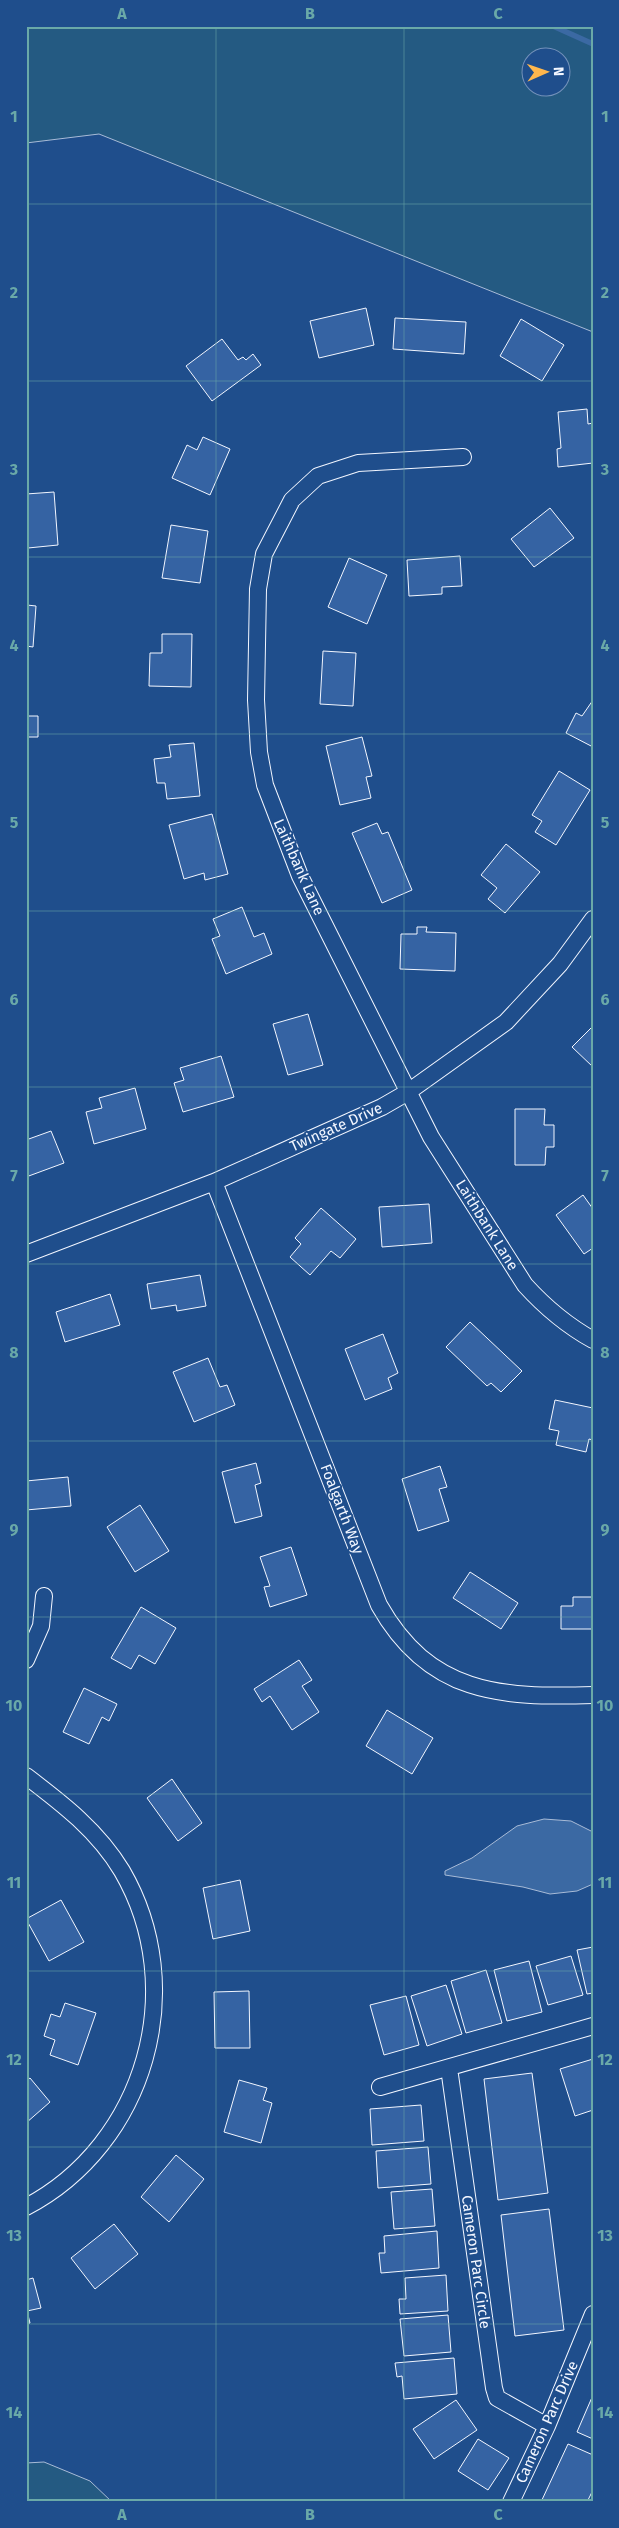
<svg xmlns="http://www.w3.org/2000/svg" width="619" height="2528" viewBox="0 0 619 2528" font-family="'Fira Sans',sans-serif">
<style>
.green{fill:#245a82;stroke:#a8bbd7;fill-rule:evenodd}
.water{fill:#3b69a3;stroke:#a8bbd7}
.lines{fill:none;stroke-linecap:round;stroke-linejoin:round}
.stream{stroke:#3b69a3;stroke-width:5.5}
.building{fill:#3563a3;stroke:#f2f6ff}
.street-casing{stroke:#f2f6ff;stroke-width:18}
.street{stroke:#1f4e8c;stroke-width:16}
.grid{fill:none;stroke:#6aa9a8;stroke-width:1;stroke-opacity:0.55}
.labels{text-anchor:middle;stroke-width:4;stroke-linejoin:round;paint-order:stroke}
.street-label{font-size:15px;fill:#f2f6ff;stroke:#1f4e8c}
.neatline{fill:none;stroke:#6aa9a8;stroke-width:2}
.grid-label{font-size:16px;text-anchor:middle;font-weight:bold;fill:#6aa9a8}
</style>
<rect width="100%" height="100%" fill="#1f4e8c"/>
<path class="green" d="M 26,26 L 593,26 L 593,332 L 99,134 L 26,143 ZM 532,58 L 562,58 L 562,88 L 532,88 Z
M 44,2462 L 90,2481 L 112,2502 L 26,2502 L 26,2463 Z"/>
<path class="water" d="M 544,1819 L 571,1821 L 593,1832 L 593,1884 L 577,1891 L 550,1894 L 523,1887 L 445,1875 L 445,1871 L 472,1858 L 517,1826 Z"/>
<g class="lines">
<path class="stream" d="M 553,26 L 593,44"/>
</g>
<path class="building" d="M 366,308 L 374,345 L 319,358 L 310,321 Z
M 395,318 L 466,322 L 464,354 L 393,349 Z
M 521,319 L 564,345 L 542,381 L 500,356 Z
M 222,339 L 238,360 L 243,357 L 246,360 L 253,354 L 261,365 L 212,401 L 186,366 Z
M 587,409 L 588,424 L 593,423 L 593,463 L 558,467 L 557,449 L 561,448 L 558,412 Z
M 203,437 L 230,449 L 210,495 L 172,478 L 187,445 L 197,450 Z
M 54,492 L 58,545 L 28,548 L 26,494 Z
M 550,508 L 574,538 L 534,567 L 511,539 Z
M 171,525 L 208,531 L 200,583 L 162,578 Z
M 460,556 L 462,586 L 442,587 L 442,594 L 409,596 L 407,560 Z
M 349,558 L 387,575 L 367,624 L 328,607 Z
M 26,590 L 27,605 L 36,606 L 33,647 L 26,646 Z
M 162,634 L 192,634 L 191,687 L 149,686 L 150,653 L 162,653 Z
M 323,651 L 356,653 L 353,706 L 320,704 Z
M 593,700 L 593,747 L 566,733 L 576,713 L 582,716 Z
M 26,716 L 38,716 L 38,737 L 26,737 Z
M 362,737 L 372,776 L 366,777 L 371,798 L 340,805 L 326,746 Z
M 194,743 L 200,796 L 167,799 L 165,783 L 157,783 L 154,759 L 171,757 L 169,745 Z
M 559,771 L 590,790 L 556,845 L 535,832 L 542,821 L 532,815 Z
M 212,814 L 228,874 L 205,880 L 204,873 L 184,879 L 169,825 Z
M 377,823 L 382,834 L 388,832 L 412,890 L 382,903 L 352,833 Z
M 506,844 L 540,872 L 505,913 L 488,899 L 497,888 L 481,875 Z
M 242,907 L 254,937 L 264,933 L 272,954 L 226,974 L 212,939 L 220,936 L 213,919 Z
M 417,927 L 427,927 L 426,932 L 456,933 L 455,971 L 400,969 L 401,934 L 417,934 Z
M 308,1014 L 323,1065 L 288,1075 L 273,1024 Z
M 593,1026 L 593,1067 L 572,1047 Z
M 221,1056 L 234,1097 L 183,1112 L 174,1083 L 184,1080 L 180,1068 Z
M 135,1088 L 146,1129 L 94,1144 L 86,1112 L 102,1108 L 99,1098 Z
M 515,1109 L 545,1109 L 544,1125 L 554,1125 L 554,1147 L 546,1147 L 545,1165 L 515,1165 Z
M 51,1131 L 64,1163 L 26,1177 L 26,1140 Z
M 583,1195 L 593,1209 L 593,1248 L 584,1254 L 556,1215 Z
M 429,1204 L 432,1243 L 382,1247 L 379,1207 Z
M 321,1208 L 356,1239 L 340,1258 L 331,1251 L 310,1275 L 290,1257 L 301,1244 L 295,1238 Z
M 200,1275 L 206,1306 L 177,1311 L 176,1305 L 151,1309 L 147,1284 Z
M 110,1294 L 120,1325 L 65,1342 L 56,1312 Z
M 470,1322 L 522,1371 L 501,1392 L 491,1383 L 487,1386 L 446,1347 Z
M 383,1334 L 398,1373 L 388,1378 L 392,1389 L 365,1400 L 345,1349 Z
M 208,1358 L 220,1387 L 227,1385 L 235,1405 L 194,1422 L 173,1372 Z
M 555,1400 L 593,1408 L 593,1440 L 589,1439 L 586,1452 L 556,1445 L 559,1431 L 549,1429 Z
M 256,1463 L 261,1483 L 255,1485 L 262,1516 L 235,1523 L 222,1472 Z
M 440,1466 L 447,1487 L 439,1489 L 449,1521 L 418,1531 L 402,1479 Z
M 68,1477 L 71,1506 L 26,1510 L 26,1481 Z
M 140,1505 L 169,1551 L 135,1572 L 107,1527 Z
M 291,1547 L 307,1595 L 270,1607 L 264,1587 L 270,1586 L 260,1557 Z
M 470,1572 L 518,1603 L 501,1629 L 453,1598 Z
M 573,1597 L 593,1597 L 593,1629 L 561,1629 L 561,1606 L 573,1606 Z
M 141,1607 L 176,1628 L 155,1664 L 139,1655 L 131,1669 L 111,1658 Z
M 299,1660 L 312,1680 L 302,1686 L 319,1712 L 292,1730 L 270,1696 L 262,1702 L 254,1689 Z
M 84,1688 L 117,1704 L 109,1721 L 102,1717 L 89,1744 L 63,1732 Z
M 387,1710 L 433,1738 L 412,1774 L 366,1746 Z
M 172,1779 L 202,1823 L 178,1841 L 147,1798 Z
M 240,1880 L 250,1931 L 213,1939 L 203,1888 Z
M 61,1900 L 84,1942 L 49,1961 L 26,1919 Z
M 593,1947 L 593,1993 L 587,1994 L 577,1950 Z
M 571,1956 L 583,1995 L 548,2005 L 536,1966 Z
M 529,1961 L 542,2012 L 507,2021 L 494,1970 Z
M 486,1970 L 502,2023 L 466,2033 L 451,1981 Z
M 446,1985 L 462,2034 L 427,2046 L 411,1996 Z
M 249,1991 L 250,2048 L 215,2048 L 214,1992 Z
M 406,1996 L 419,2045 L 384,2055 L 370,2005 Z
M 65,2003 L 96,2013 L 78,2065 L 50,2055 L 55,2040 L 44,2036 L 51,2014 L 60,2017 Z
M 593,2059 L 593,2110 L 575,2116 L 560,2069 Z
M 532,2073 L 548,2193 L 498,2200 L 484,2079 Z
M 30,2078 L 50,2102 L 26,2123 L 26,2081 Z
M 239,2080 L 267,2088 L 263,2100 L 272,2103 L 261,2143 L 224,2132 Z
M 421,2105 L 424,2141 L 372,2145 L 370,2109 Z
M 428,2147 L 431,2184 L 378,2188 L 376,2151 Z
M 176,2155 L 204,2179 L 169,2222 L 141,2197 Z
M 432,2189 L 435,2226 L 394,2229 L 391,2192 Z
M 549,2209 L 564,2330 L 515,2336 L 501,2215 Z
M 114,2224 L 138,2254 L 95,2289 L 71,2258 Z
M 437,2231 L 439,2268 L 381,2273 L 379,2253 L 385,2253 L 384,2236 Z
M 446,2275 L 448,2311 L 400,2314 L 399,2299 L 406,2299 L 405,2278 Z
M 33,2278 L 41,2308 L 27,2311 L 30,2323 L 26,2324 L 26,2280 Z
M 448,2315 L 451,2352 L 404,2356 L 400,2319 Z
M 454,2358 L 457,2394 L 404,2399 L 402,2376 L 397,2377 L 395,2363 Z
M 593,2395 L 593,2439 L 577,2432 Z
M 456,2400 L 477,2430 L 434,2459 L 413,2429 Z
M 478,2439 L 509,2458 L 488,2490 L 458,2471 Z
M 568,2444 L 593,2455 L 593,2490 L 587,2502 L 541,2502 Z"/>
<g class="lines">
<defs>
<path id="street" d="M 463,457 L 358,463 L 318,476 L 292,500 L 264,554 L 258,589 L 256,700 L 259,752 L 265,785 L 300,876 L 431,1137 L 525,1285 C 545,1307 566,1325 593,1340
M 214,1182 L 379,1605 C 429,1694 500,1698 593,1695
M 26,1254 L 214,1182 L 382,1107 L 408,1092 L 506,1022 L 560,964 L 593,919
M 26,1660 L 41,1626 L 44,1596
M 26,1776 C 63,1804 98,1831 122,1871 C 190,1988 146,2144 26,2207
M 449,2068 L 494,2388 L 497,2398 L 547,2426
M 380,2087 L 593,2026
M 511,2502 L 547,2426 L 593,2314"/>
</defs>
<use href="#street" class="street-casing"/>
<use href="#street" class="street"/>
</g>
<path class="grid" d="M 216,26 L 216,2502M 404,26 L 404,2502M 26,204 L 593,204M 26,381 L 593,381M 26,557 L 593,557M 26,734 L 593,734M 26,911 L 593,911M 26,1087 L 593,1087M 26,1264 L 593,1264M 26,1441 L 593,1441M 26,1617 L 593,1617M 26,1794 L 593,1794M 26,1971 L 593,1971M 26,2147 L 593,2147M 26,2324 L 593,2324"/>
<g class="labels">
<g class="street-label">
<text transform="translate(299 867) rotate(66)" y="5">Laithbank Lane</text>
<text transform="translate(336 1127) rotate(-24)" y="5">Twingate Drive</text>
<text transform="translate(487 1225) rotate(58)" y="5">Laithbank Lane</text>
<text transform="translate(342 1509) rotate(69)" y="5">Foalgarth Way</text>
<text transform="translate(476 2262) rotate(82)" y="5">Cameron Parc Circle</text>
<text transform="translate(547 2422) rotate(-66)" y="5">Cameron Parc Drive</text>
</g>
</g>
<rect width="619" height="2528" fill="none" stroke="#1f4e8c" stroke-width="55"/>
<g transform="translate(546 72) rotate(88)"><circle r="24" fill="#1f4e8c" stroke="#7391ba"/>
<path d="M0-4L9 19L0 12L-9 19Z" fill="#ffb74d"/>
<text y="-8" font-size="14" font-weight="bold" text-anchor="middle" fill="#f2f6ff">N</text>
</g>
<rect x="28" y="28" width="564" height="2472" class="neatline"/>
<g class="grid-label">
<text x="122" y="19">A</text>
<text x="310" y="19">B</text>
<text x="498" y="19">C</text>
<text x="14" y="122">1</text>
<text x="605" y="122">1</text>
<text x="14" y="298">2</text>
<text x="605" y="298">2</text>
<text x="14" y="475">3</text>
<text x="605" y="475">3</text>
<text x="14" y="651">4</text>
<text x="605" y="651">4</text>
<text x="14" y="828">5</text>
<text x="605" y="828">5</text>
<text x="14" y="1005">6</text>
<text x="605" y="1005">6</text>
<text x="14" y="1181">7</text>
<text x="605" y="1181">7</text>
<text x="14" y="1358">8</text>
<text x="605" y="1358">8</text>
<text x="14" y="1535">9</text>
<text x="605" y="1535">9</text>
<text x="14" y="1711">10</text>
<text x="605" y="1711">10</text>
<text x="14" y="1888">11</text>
<text x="605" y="1888">11</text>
<text x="14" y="2065">12</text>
<text x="605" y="2065">12</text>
<text x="14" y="2241">13</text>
<text x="605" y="2241">13</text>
<text x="14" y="2418">14</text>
<text x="605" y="2418">14</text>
<text x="122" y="2520">A</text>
<text x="310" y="2520">B</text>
<text x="498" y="2520">C</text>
</g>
</svg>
